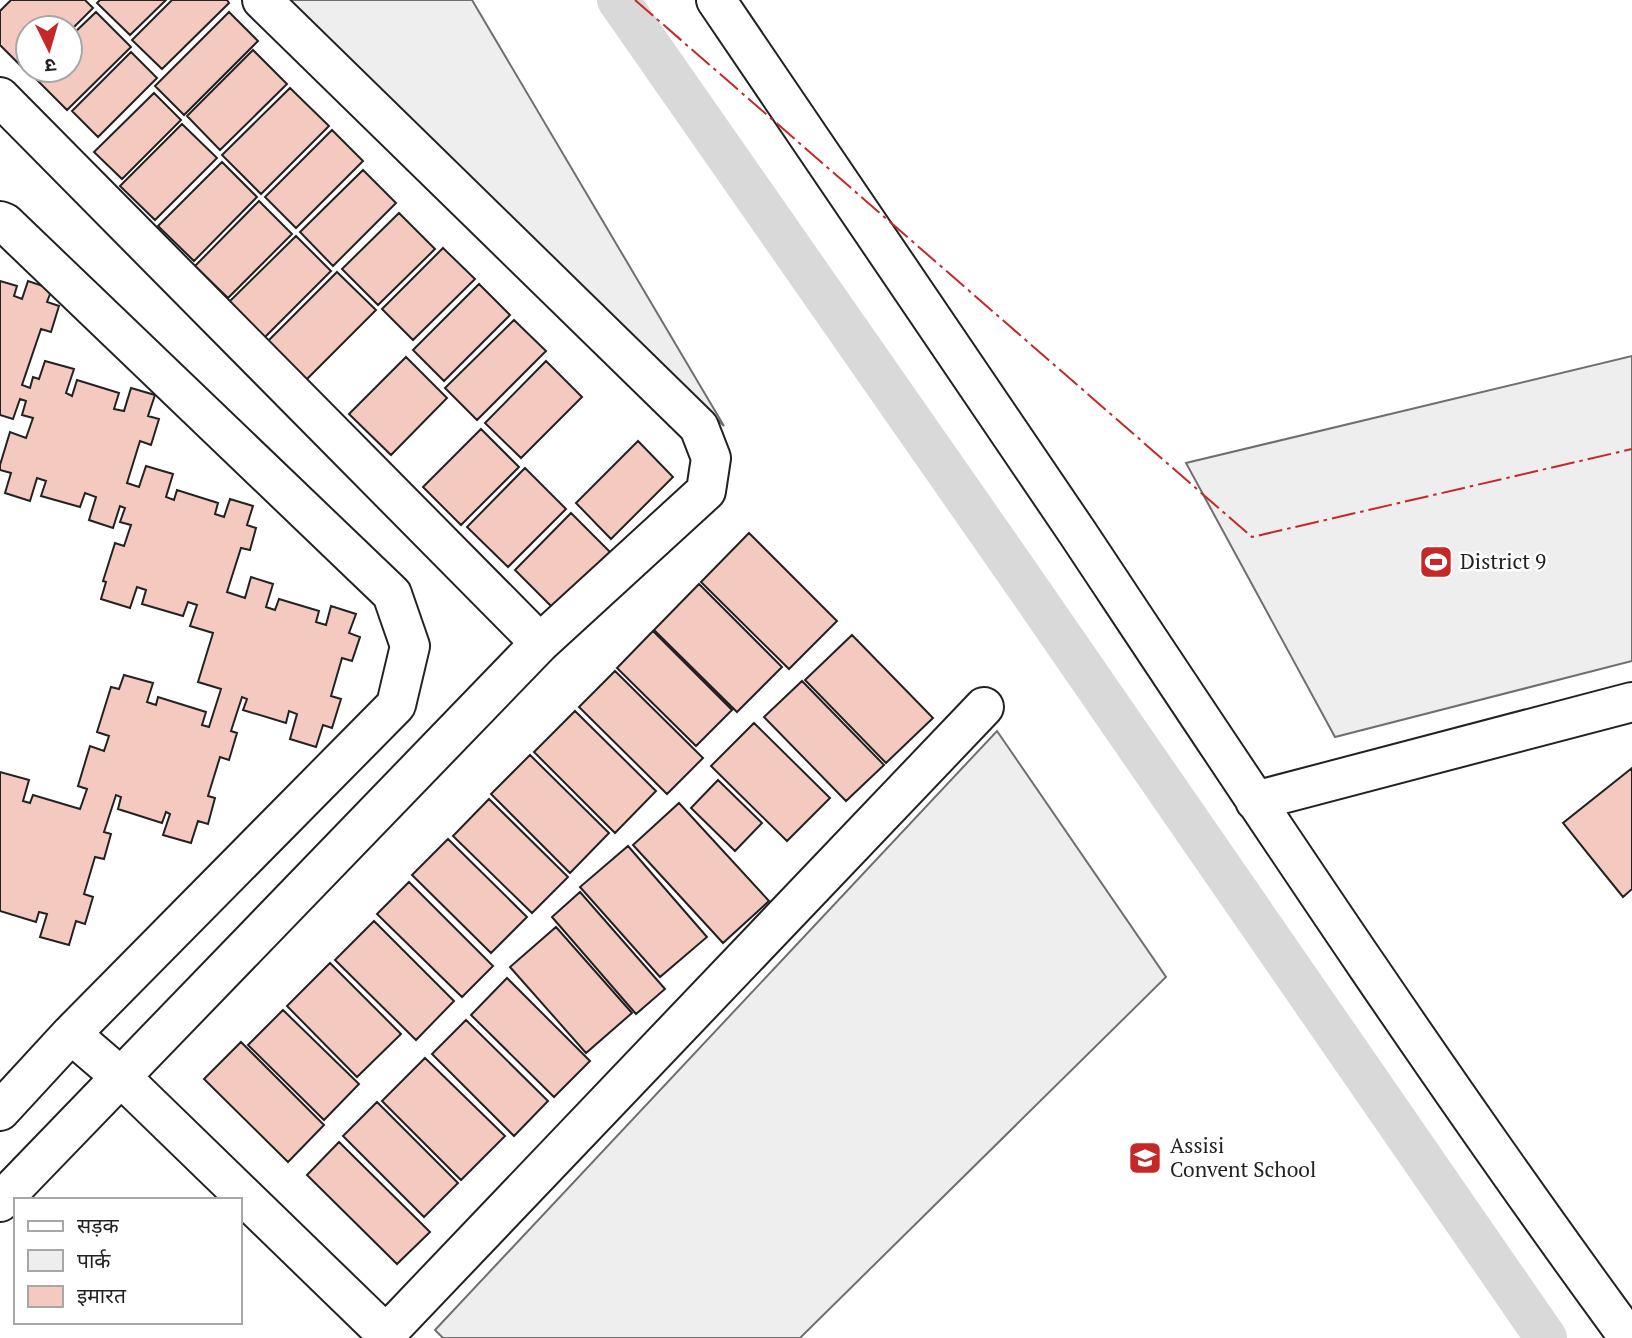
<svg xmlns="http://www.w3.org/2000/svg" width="1632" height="1338" viewBox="0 0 1632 1338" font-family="'PT Serif','Noto Sans Devanagari',serif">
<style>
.green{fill:#eee;stroke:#6f6f6f;stroke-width:2}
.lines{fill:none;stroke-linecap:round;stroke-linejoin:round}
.canal{stroke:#d9d9d9;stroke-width:42}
.building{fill:#f3c9c0;stroke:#222;stroke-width:2}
.minor-casing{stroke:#222;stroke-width:42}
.minor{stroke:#fff;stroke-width:38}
.power{stroke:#c62828;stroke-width:2;stroke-dasharray:24 5 3.5 5;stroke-linecap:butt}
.labels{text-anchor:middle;stroke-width:5;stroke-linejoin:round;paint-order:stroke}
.poi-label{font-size:21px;fill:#222;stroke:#fff;text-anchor:start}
</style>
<rect width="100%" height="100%" fill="#fff"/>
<path class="green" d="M 286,0 L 472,0 L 724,426 Z
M 1632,356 L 1632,661 L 1335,737 L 1186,463 Z
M 997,731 L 1166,977 L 800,1338 L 443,1338 L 435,1330 Z"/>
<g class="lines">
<path class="canal" d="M 618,0 L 1019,575 L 1546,1338"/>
</g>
<path class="building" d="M 11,0 L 85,0 L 93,8 L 70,31 L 70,28 L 28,28 L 28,70 L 31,70 L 28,73 L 0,45 L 0,11 Z
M 100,0 L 166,0 L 130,35 L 97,3 Z
M 172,0 L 227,0 L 229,3 L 162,69 L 132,40 Z
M 96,12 L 131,47 L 67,110 L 32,75 L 37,70 L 70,70 L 70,37 Z
M 229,12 L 258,41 L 184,115 L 155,86 Z
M 253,50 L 287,84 L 220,150 L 187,116 Z
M 131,52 L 157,78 L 98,137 L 72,111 Z
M 290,88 L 329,126 L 261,194 L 222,155 Z
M 154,93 L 181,120 L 122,179 L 94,152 Z
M 182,124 L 217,158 L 155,220 L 120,186 Z
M 332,130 L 363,161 L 296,228 L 265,197 Z
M 222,162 L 257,197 L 194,261 L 158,226 Z
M 363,170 L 396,203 L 333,266 L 300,232 Z
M 259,201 L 292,234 L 228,298 L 195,266 Z
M 399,213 L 435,249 L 378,305 L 342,269 Z
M 296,236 L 331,271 L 263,339 L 227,304 Z
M 443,248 L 475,279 L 413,340 L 382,309 Z
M 337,272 L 376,310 L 305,381 L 266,343 Z
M 0,281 L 17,286 L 14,296 L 22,299 L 28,281 L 52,289 L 47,302 L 59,306 L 51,332 L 41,329 L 22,385 L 30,388 L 33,377 L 39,379 L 45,361 L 74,369 L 66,393 L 72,396 L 77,380 L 119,393 L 114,409 L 124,411 L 131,388 L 155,395 L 148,416 L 159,419 L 151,445 L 140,441 L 127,483 L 139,487 L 146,466 L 173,474 L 166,497 L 174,500 L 177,490 L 218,503 L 215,514 L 224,517 L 230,499 L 253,506 L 247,525 L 256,528 L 250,550 L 241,548 L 227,592 L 245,598 L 251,577 L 273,584 L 266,607 L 275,610 L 279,599 L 319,611 L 316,622 L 326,625 L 331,606 L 356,614 L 349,633 L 360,637 L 352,661 L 342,658 L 331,696 L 341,699 L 332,728 L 323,725 L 316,747 L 290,739 L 297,714 L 289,711 L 286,723 L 243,710 L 247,699 L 242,697 L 231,731 L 237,733 L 229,760 L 220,757 L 208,796 L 215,798 L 208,824 L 198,821 L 191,843 L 163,835 L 170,814 L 166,812 L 162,823 L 118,809 L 121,797 L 116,795 L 104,832 L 111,834 L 104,859 L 95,857 L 84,894 L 93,897 L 85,924 L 76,921 L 69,945 L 40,937 L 47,914 L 39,912 L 36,922 L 0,911 L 0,772 L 29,780 L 23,801 L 30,803 L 33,795 L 80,809 L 87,789 L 78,786 L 90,746 L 104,751 L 109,736 L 97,732 L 111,687 L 119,689 L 124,675 L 153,683 L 147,702 L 156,705 L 158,697 L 206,712 L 202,725 L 209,727 L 221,689 L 198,682 L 213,633 L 190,626 L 197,605 L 188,602 L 183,616 L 142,604 L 146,590 L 137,587 L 130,608 L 101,599 L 106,582 L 103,581 L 115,543 L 124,546 L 131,525 L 120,522 L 125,508 L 120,506 L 113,528 L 89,520 L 96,497 L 85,493 L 80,507 L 41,496 L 46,481 L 37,478 L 30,501 L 5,493 L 11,473 L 0,470 L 0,465 L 10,432 L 26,438 L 33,418 L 22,415 L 26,401 L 20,399 L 13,419 L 0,415 Z
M 479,284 L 510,315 L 444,381 L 413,350 Z
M 514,320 L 546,351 L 477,420 L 445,388 Z
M 406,357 L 447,398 L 391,455 L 349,414 Z
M 546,361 L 582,397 L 521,458 L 485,423 Z
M 481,429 L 519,467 L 461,525 L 423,487 Z
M 638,441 L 673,477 L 611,539 L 576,503 Z
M 525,468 L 566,509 L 508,567 L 467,527 Z
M 571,513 L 610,552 L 553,608 L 515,570 Z
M 749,533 L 837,621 L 789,669 L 701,582 Z
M 699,584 L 782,667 L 737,712 L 654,630 Z
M 653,631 L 732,710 L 696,746 L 617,668 Z
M 852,635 L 933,718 L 886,763 L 805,680 Z
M 615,671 L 703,758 L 667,794 L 579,707 Z
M 802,681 L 884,765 L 846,801 L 764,717 Z
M 575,711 L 656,791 L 615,833 L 534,752 Z
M 754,723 L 830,798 L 787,841 L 711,766 Z
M 530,755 L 609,833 L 570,873 L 491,794 Z
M 1632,768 L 1632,889 L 1623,897 L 1563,823 Z
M 718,780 L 762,823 L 735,851 L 691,808 Z
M 489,799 L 568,877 L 532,913 L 453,836 Z
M 679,803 L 769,901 L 723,943 L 633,845 Z
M 448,839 L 527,917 L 491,953 L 412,875 Z
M 628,846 L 707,937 L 660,977 L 580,887 Z
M 409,882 L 493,966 L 462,997 L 377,914 Z
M 580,892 L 665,989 L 636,1014 L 552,917 Z
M 374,921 L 454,1001 L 416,1040 L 335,960 Z
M 556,927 L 632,1013 L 586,1053 L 510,967 Z
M 330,963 L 401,1034 L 357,1077 L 287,1006 Z
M 507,978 L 590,1061 L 554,1097 L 471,1015 Z
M 283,1010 L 359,1084 L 324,1120 L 248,1045 Z
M 466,1020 L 548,1101 L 514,1136 L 432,1054 Z
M 241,1042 L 324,1125 L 288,1162 L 204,1079 Z
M 425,1058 L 505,1136 L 461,1180 L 382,1101 Z
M 377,1102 L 458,1183 L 424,1217 L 343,1136 Z
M 339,1142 L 430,1232 L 397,1264 L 307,1175 Z"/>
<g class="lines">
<defs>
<path id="minor" d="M 716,0 C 837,177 958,354 1077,532 C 1257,803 1436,1075 1629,1338
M 0,97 L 540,643
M 0,221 L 5,223 L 392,594 L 410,646 L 396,705 L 71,1034 L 0,1111
M 1255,801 L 1632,702
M 71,1034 L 121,1077 L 390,1338
M 0,1202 L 540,643 L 706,491 L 711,458 L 699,427 L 262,0
M 386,1334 L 984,707"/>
</defs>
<use href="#minor" class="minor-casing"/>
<use href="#minor" class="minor"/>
<path class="power" d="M 635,0 L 1252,537 L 1632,449"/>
</g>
<defs>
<symbol id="stadium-square" viewBox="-11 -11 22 22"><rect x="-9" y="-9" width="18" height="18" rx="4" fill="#c62828" stroke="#fff"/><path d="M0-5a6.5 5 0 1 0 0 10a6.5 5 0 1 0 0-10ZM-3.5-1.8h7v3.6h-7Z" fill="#fff"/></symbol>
<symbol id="school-square" viewBox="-11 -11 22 22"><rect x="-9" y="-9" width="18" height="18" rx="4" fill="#c62828" stroke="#fff"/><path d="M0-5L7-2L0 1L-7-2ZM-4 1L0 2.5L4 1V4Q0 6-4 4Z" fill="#fff"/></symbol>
</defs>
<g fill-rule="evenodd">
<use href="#stadium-square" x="1417" y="543" width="38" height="38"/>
<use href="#school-square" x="1126" y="1139" width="38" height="38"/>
</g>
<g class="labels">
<g class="poi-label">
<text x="1460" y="569">District 9</text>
<text x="1170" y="1153">Assisi<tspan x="1170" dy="24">Convent School</tspan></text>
</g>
</g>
<rect x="14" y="1198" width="228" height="126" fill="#ffffff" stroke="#a7a7a7" stroke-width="2"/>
<rect x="28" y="1221" width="35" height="10" fill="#ffffff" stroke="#a7a7a7" stroke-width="2"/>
<text x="77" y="1233" font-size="21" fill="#222222">सड़क</text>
<rect x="28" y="1250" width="35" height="21" fill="#eeeeee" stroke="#a7a7a7" stroke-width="2"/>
<text x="77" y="1268" font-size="21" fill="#222222">पार्क</text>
<rect x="28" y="1286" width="35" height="21" fill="#f3c9c0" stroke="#a7a7a7" stroke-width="2"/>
<text x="77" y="1303" font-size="21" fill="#222222">इमारत</text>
<g transform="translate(49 49) rotate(175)"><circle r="33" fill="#ffffff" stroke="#a7a7a7" stroke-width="2"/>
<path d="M0-5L12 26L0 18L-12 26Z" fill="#c62828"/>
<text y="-10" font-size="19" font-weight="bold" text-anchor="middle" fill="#222222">उ</text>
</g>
</svg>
